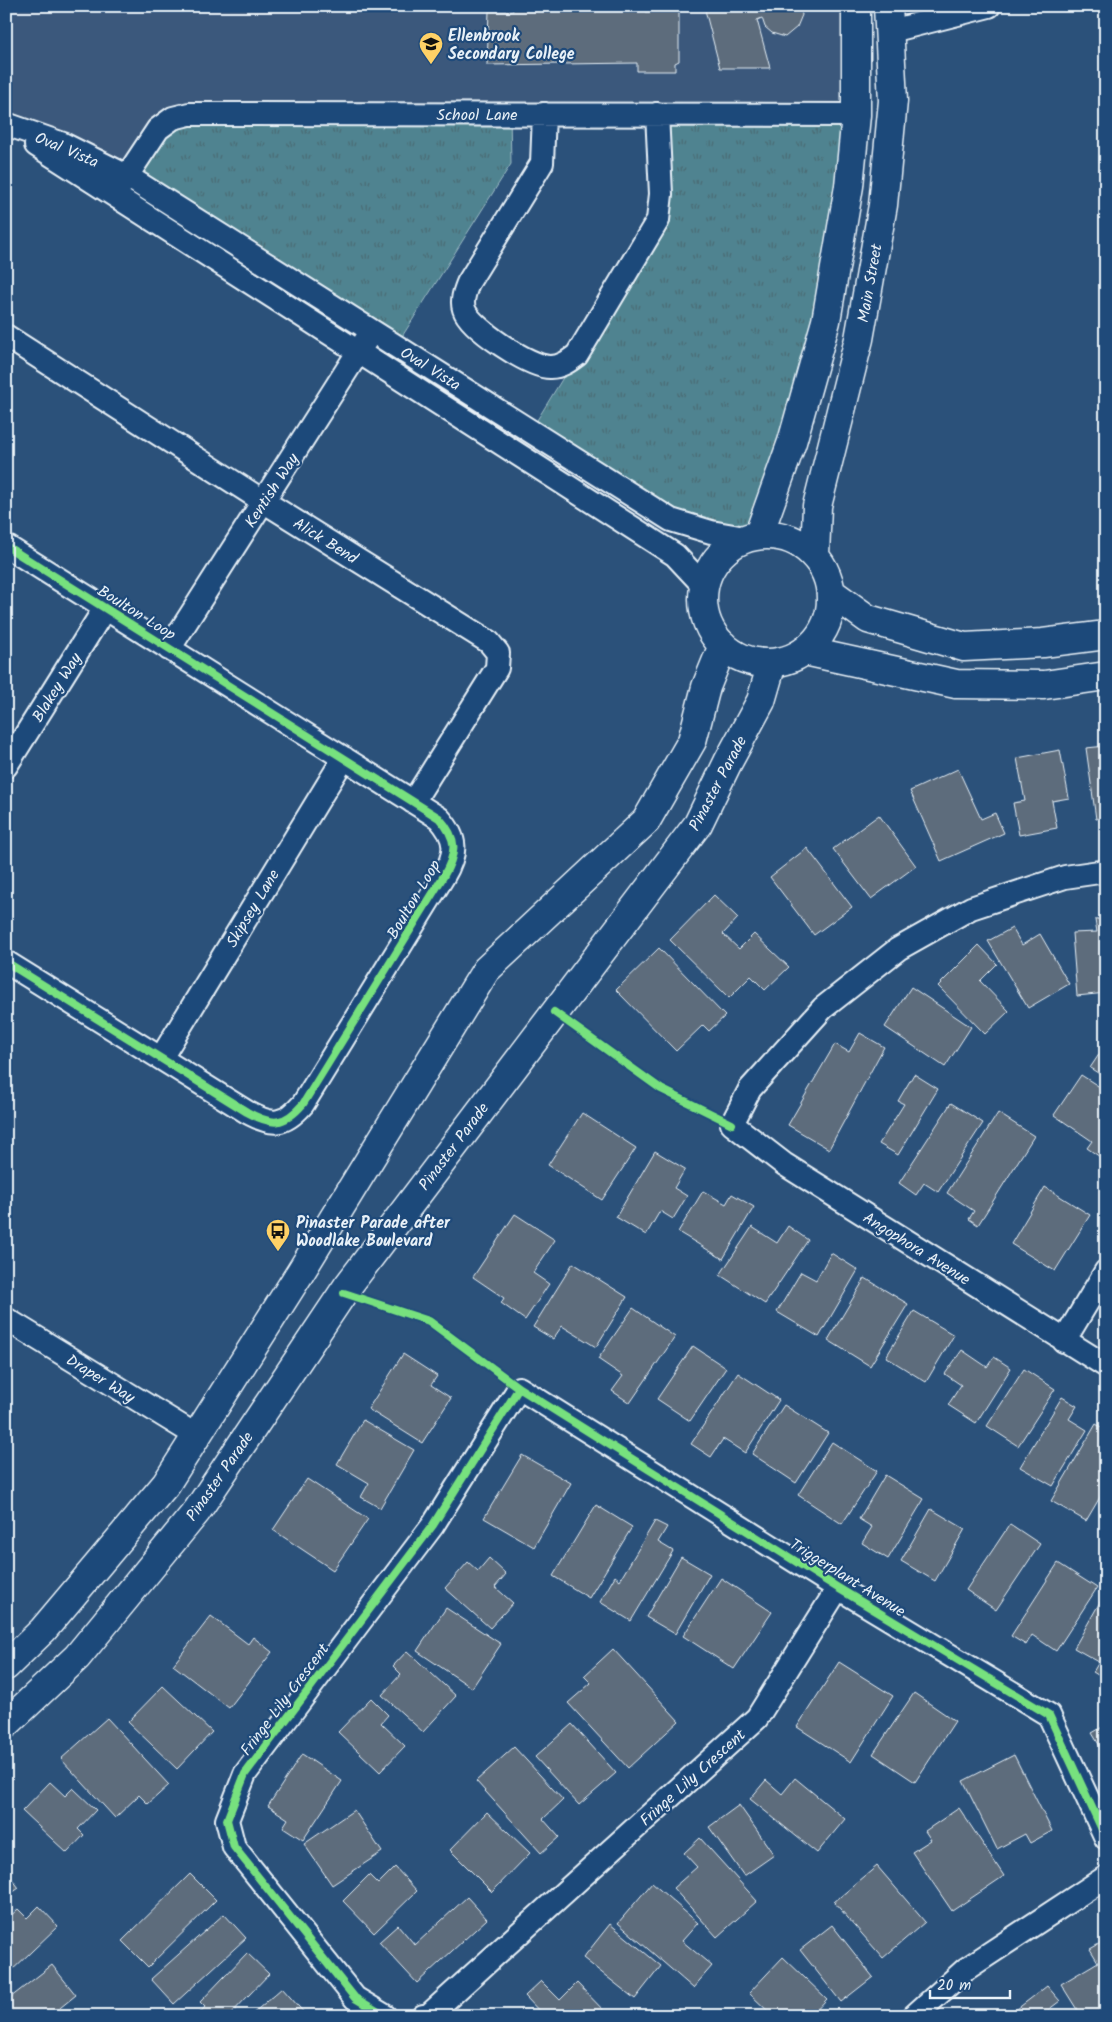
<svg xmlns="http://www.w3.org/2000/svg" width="1112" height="2022" viewBox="0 0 1112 2022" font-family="Kalam,sans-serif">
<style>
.built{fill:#3a597b}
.park{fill:url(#park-tufts);stroke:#9cbac4}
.building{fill:#5d6c7c;stroke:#e8f1f8}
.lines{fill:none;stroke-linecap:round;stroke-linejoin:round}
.street-casing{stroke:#e8f1f8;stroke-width:26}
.secondary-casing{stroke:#e8f1f8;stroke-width:31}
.street{stroke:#1f4a7a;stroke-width:22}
.secondary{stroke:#1f4a7a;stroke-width:28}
.cycleway-casing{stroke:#1f4a7a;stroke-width:11}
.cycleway{stroke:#77e17e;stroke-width:8}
.labels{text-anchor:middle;stroke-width:4.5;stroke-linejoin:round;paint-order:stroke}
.poi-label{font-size:16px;font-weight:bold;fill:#e8f1f8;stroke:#1f4a7a;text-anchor:start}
.street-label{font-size:16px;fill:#e8f1f8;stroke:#1f4a7a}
</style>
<defs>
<pattern id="park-tufts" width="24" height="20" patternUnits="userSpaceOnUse" patternTransform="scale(1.25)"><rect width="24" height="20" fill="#4f8390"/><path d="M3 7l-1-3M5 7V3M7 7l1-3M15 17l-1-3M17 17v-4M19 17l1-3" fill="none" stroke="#4b6b74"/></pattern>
</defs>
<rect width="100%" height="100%" fill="#2b517a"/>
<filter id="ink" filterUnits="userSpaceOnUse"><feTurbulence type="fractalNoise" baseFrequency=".02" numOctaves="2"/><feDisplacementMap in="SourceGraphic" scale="10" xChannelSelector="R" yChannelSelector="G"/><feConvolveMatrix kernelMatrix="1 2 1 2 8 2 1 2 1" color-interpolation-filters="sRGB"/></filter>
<g filter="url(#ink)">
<path class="built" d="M 6,6 L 868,6 L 856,115 L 189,114 L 127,176 L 6,124 Z"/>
<path class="park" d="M 510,114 L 511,164 L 396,346 L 127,176 L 173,118 Z
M 657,114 L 856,115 L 849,186 L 759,534 L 711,532 L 531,430 L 651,234 Z"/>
<path class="building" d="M 512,6 L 645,6 L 646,12 L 679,12 L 679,61 L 675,63 L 675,71 L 637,71 L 637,63 L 487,65 L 489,11 L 513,11 Z
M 704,6 L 800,6 L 802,15 L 797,27 L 785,37 L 772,33 L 765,27 L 762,18 L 757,20 L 770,68 L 720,68 Z
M 1106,746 L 1106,817 L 1096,819 L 1086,748 Z
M 1060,750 L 1069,798 L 1052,801 L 1057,828 L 1019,835 L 1013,803 L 1025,801 L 1017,758 Z
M 958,769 L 981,819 L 995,813 L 1004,833 L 941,861 L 910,791 Z
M 879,815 L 916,866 L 871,899 L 833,849 Z
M 807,848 L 852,907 L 814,935 L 770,877 Z
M 714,895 L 738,918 L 723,934 L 739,949 L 754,934 L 789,967 L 765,990 L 751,976 L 729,998 L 670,940 Z
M 1106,919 L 1106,993 L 1077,996 L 1072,933 L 1097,932 L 1095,920 Z
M 1012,928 L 1022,945 L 1040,934 L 1069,984 L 1028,1008 L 988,941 Z
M 979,945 L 997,964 L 980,981 L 1009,1011 L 985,1034 L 938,986 Z
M 659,948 L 725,1016 L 709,1031 L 703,1025 L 676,1051 L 616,990 Z
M 911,987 L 971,1027 L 945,1067 L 885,1027 Z
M 860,1033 L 884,1047 L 829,1149 L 788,1125 L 835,1044 L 849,1052 Z
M 1106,1044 L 1106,1078 L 1090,1068 Z
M 914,1074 L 938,1089 L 898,1155 L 879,1144 L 904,1104 L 898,1101 Z
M 1081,1075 L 1106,1091 L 1106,1154 L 1103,1159 L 1087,1148 L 1092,1141 L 1054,1115 Z
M 951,1103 L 983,1123 L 938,1192 L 924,1183 L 916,1195 L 899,1183 Z
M 582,1113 L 636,1148 L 602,1200 L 548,1165 Z
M 998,1113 L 1034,1136 L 978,1225 L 969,1219 L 974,1211 L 947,1193 Z
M 655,1151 L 685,1169 L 674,1188 L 687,1196 L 673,1219 L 660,1211 L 646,1235 L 616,1217 Z
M 1045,1187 L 1090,1215 L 1055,1271 L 1011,1244 Z
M 703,1191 L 726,1204 L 732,1194 L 754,1207 L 723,1259 L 678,1232 Z
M 515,1214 L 555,1240 L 533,1273 L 549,1284 L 525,1320 L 501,1303 L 504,1298 L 473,1277 Z
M 788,1226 L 808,1240 L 765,1304 L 720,1275 L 752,1227 L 777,1243 Z
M 831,1253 L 858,1270 L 819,1337 L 777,1312 L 801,1272 L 816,1280 Z
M 573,1263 L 627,1297 L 596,1347 L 562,1326 L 553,1339 L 533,1327 Z
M 865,1278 L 908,1304 L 870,1366 L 828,1340 Z
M 633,1308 L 675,1337 L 630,1403 L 612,1391 L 623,1376 L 598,1359 Z
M 914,1311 L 954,1335 L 926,1382 L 886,1357 Z
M 693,1346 L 726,1368 L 690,1421 L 657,1399 Z
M 962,1350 L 987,1367 L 994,1357 L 1011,1368 L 976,1423 L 948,1405 L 961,1385 L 945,1374 Z
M 403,1354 L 437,1376 L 431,1385 L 451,1398 L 422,1443 L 368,1409 Z
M 1024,1369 L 1055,1389 L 1018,1446 L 987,1426 Z
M 738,1373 L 779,1400 L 745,1453 L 723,1439 L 711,1457 L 691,1444 Z
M 1062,1397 L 1077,1406 L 1069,1419 L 1087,1430 L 1053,1486 L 1020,1467 Z
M 784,1405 L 828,1433 L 796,1483 L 752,1454 Z
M 363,1420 L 414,1450 L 380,1508 L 361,1497 L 369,1483 L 337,1464 Z
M 1096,1424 L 1106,1430 L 1106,1487 L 1086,1521 L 1051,1501 Z
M 832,1442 L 877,1471 L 842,1524 L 798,1495 Z
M 522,1455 L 571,1483 L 534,1547 L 484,1518 Z
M 885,1475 L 924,1499 L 888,1559 L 862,1543 L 872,1527 L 859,1519 Z
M 307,1479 L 368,1519 L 333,1570 L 273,1530 Z
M 596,1505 L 632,1527 L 589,1598 L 553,1576 Z
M 931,1509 L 965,1529 L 935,1581 L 901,1561 Z
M 655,1521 L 667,1527 L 658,1542 L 673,1551 L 631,1621 L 600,1602 L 615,1576 L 620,1580 Z
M 1010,1524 L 1040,1544 L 996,1610 L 966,1590 Z
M 681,1557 L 710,1574 L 675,1634 L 646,1617 Z
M 489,1558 L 506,1574 L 495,1587 L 513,1603 L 490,1628 L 445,1588 L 468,1562 L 478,1571 Z
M 1058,1563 L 1097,1588 L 1056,1651 L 1032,1635 L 1026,1645 L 1011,1636 Z
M 721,1578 L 772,1612 L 734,1669 L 683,1636 Z
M 1104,1595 L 1106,1596 L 1106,1680 L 1093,1672 L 1099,1662 L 1074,1648 Z
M 446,1608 L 501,1644 L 472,1688 L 417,1651 Z
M 211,1616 L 248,1644 L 253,1637 L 272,1652 L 229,1708 L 173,1665 Z
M 613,1649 L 679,1721 L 628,1768 L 568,1703 L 591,1683 L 584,1676 Z
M 407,1651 L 456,1696 L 423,1732 L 382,1695 L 401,1674 L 393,1666 Z
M 839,1662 L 893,1696 L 851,1762 L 797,1727 Z
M 163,1686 L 212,1732 L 177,1769 L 128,1722 Z
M 914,1693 L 955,1721 L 915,1782 L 873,1754 Z
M 371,1698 L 388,1715 L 381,1723 L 405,1746 L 380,1772 L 338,1732 Z
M 107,1718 L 169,1785 L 148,1804 L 139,1795 L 115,1818 L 61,1759 Z
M 572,1724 L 616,1773 L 579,1805 L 535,1757 Z
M 1106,1725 L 1106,1756 L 1092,1733 Z
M 514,1747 L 563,1800 L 543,1819 L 559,1837 L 541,1853 L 476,1781 Z
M 302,1754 L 342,1781 L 303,1840 L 283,1827 L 288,1819 L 268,1806 Z
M 1014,1755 L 1052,1831 L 1030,1843 L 1025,1834 L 997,1849 L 963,1781 Z
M 795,1778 L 845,1819 L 817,1853 L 750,1799 L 766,1780 L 782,1794 Z
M 50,1782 L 65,1796 L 73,1788 L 96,1810 L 78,1829 L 84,1835 L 67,1853 L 22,1811 Z
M 739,1805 L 774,1855 L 744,1876 L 709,1827 Z
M 959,1808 L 1004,1876 L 952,1911 L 912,1852 L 931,1840 L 925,1831 Z
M 354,1810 L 382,1852 L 332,1885 L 304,1844 Z
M 487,1812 L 530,1853 L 492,1892 L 450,1850 Z
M 700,1838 L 757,1901 L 717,1937 L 673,1888 L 697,1867 L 684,1853 Z
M 877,1866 L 925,1922 L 883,1958 L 834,1902 Z
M 395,1867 L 417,1891 L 374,1933 L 343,1901 L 369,1875 L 378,1884 Z
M 6,1871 L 19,1888 L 6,1897 Z
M 190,1874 L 216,1900 L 148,1967 L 122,1941 Z
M 652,1883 L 698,1923 L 682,1941 L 712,1966 L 693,1988 L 618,1923 Z
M 467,1897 L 487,1919 L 417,1983 L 379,1942 L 398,1925 L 415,1945 Z
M 39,1906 L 58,1926 L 6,1976 L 6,1920 L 18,1909 L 27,1918 Z
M 224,1914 L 246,1938 L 174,2004 L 151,1979 Z
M 610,1924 L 661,1966 L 635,1999 L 583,1958 Z
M 832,1925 L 873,1977 L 841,2002 L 800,1950 Z
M 1106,1940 L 1106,2016 L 1081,2016 L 1061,1984 L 1098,1962 L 1090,1949 Z
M 247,1953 L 269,1974 L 229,2016 L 197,2016 L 205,2007 L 200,2002 Z
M 783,1957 L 827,1999 L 811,2016 L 773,2016 L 749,1993 Z
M 52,1965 L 76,1995 L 50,2016 L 6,2016 L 6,2001 Z
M 541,1981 L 560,2000 L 577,1983 L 609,2016 L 544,2016 L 525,1996 Z
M 1047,1986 L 1060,2001 L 1044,2013 L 1046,2016 L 1008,2016 Z
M 282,1988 L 307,2016 L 250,2016 Z"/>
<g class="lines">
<defs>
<path id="street" d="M 891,31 L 989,6
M 544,114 L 542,163 L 468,283 C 465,291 461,300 464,309 C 470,328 530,367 550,367 C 561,367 569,361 577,355 L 658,220 L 661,194 L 657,114
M 6,124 L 63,144 L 127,176 L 671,520 L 711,532 L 745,538
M 36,145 L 675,555 L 704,586
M 119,188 L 158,129 L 173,118 L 189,114 L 856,115
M 6,336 L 263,501 L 489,642 L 498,653 L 497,668 L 413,802
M 6,546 L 439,818 C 458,839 457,853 443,877 L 303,1104 C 284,1126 272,1126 247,1112 L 6,962
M 169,649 L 366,340
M 6,766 L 105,608
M 1106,871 L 1065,877 L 971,908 L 898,949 L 823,1008 L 750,1089 L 732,1124 L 784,1164 L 1106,1366
M 161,1058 L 344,758
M 6,1319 L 197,1436
M 1064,1341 L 1106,1271
M 385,2016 L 355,1998 L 234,1847 L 227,1820 L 245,1774 L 433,1525 L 519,1388 L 838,1588 L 1049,1715 L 1106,1838
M 423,2016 L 429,2015 L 757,1718 L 838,1588
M 914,2016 L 966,1969 L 1106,1877"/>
<path id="secondary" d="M 759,534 L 792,442 L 826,321 L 849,186 L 856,115 L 856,6
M703 599a64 64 0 1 1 128 0a64 64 0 1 1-128 0Z
M 815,555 L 817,506 L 859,339 L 883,205 L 893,101 L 888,6
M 832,593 L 868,619 L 964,647 L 1043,643 L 1106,635
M 805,651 L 956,684 L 1044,685 L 1106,676
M 6,1666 L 43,1630 L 166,1484 L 300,1273 L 486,970 L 646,821 L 692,741 L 706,687 L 723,645
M 6,1724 L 77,1657 L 197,1511 L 347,1287 L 698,824 L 728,762 L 761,701 L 772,663"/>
</defs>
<use href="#street" class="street-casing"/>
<use href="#secondary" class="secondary-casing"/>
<use href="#street" class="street"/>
<use href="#secondary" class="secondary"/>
<defs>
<path id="cycleway" d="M 6,546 L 439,818 C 458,839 457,853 443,877 L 303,1104 C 284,1126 272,1126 247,1112 L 6,962
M 554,1012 L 661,1089 L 732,1124
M 344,1293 L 429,1321 L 519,1388 L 838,1588 L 1049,1715 L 1106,1838
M 385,2016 L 355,1998 L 234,1847 L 227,1820 L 245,1774 L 433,1525 L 519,1388"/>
</defs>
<use href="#cycleway" class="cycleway-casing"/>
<use href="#cycleway" class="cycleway"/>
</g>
</g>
<defs>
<symbol id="school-pin" viewBox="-11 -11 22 30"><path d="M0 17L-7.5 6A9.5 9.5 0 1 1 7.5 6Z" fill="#ffd166" stroke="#1f4a7a"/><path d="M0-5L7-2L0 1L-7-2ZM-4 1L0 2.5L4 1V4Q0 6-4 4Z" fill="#111"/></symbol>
<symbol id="bus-pin" viewBox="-11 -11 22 30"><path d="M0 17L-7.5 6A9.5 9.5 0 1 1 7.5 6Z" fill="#ffd166" stroke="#1f4a7a"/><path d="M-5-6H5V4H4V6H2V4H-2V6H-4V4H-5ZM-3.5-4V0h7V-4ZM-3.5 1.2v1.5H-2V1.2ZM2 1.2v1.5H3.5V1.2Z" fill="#111"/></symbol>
</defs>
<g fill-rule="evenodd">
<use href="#school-pin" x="417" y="30" width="28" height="38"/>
<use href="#bus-pin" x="264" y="1217" width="28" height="38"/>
</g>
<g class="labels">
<g class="poi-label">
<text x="448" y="41">Ellenbrook<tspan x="448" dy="18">Secondary College</tspan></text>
<text x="296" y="1228">Pinaster Parade after<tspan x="296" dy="18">Woodlake Boulevard</tspan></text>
</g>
<g class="street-label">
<text x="477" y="120">School Lane</text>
<text transform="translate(67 149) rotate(23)" y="6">Oval Vista</text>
<text transform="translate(869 283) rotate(-80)" y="6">Main Street</text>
<text transform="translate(431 368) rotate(32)" y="6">Oval Vista</text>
<text transform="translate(271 490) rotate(-57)" y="6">Kentish Way</text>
<text transform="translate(326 540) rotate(32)" y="6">Alick Bend</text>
<text transform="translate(137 612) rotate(32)" y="6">Boulton Loop</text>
<text transform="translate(56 687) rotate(-58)" y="6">Blakey Way</text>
<text transform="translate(717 783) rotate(-62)" y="6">Pinaster Parade</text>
<text transform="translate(413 899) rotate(-59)" y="6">Boulton Loop</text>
<text transform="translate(252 908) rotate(-59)" y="6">Skipsey Lane</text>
<text transform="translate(453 1146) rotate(-53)" y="6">Pinaster Parade</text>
<text transform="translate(917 1248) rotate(32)" y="6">Angophora Avenue</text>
<text transform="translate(101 1378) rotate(32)" y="6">Draper Way</text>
<text transform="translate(219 1476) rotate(-55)" y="6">Pinaster Parade</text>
<text transform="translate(848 1577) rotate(32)" y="6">Triggerplant Avenue</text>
<text transform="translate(284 1699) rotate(-53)" y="6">Fringe Lily Crescent</text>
<text transform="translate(692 1777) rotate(-42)" y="6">Fringe Lily Crescent</text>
</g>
</g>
<rect width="1112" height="2022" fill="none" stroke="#1f4a7a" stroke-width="25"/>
<rect x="12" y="12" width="1087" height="1997" fill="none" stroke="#e8f1f8" stroke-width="2" filter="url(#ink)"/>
<path d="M930 1990v8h80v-8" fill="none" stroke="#e8f1f8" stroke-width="2.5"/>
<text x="937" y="1990" font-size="15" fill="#e8f1f8" stroke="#1f4a7a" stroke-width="4" paint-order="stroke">20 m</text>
</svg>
